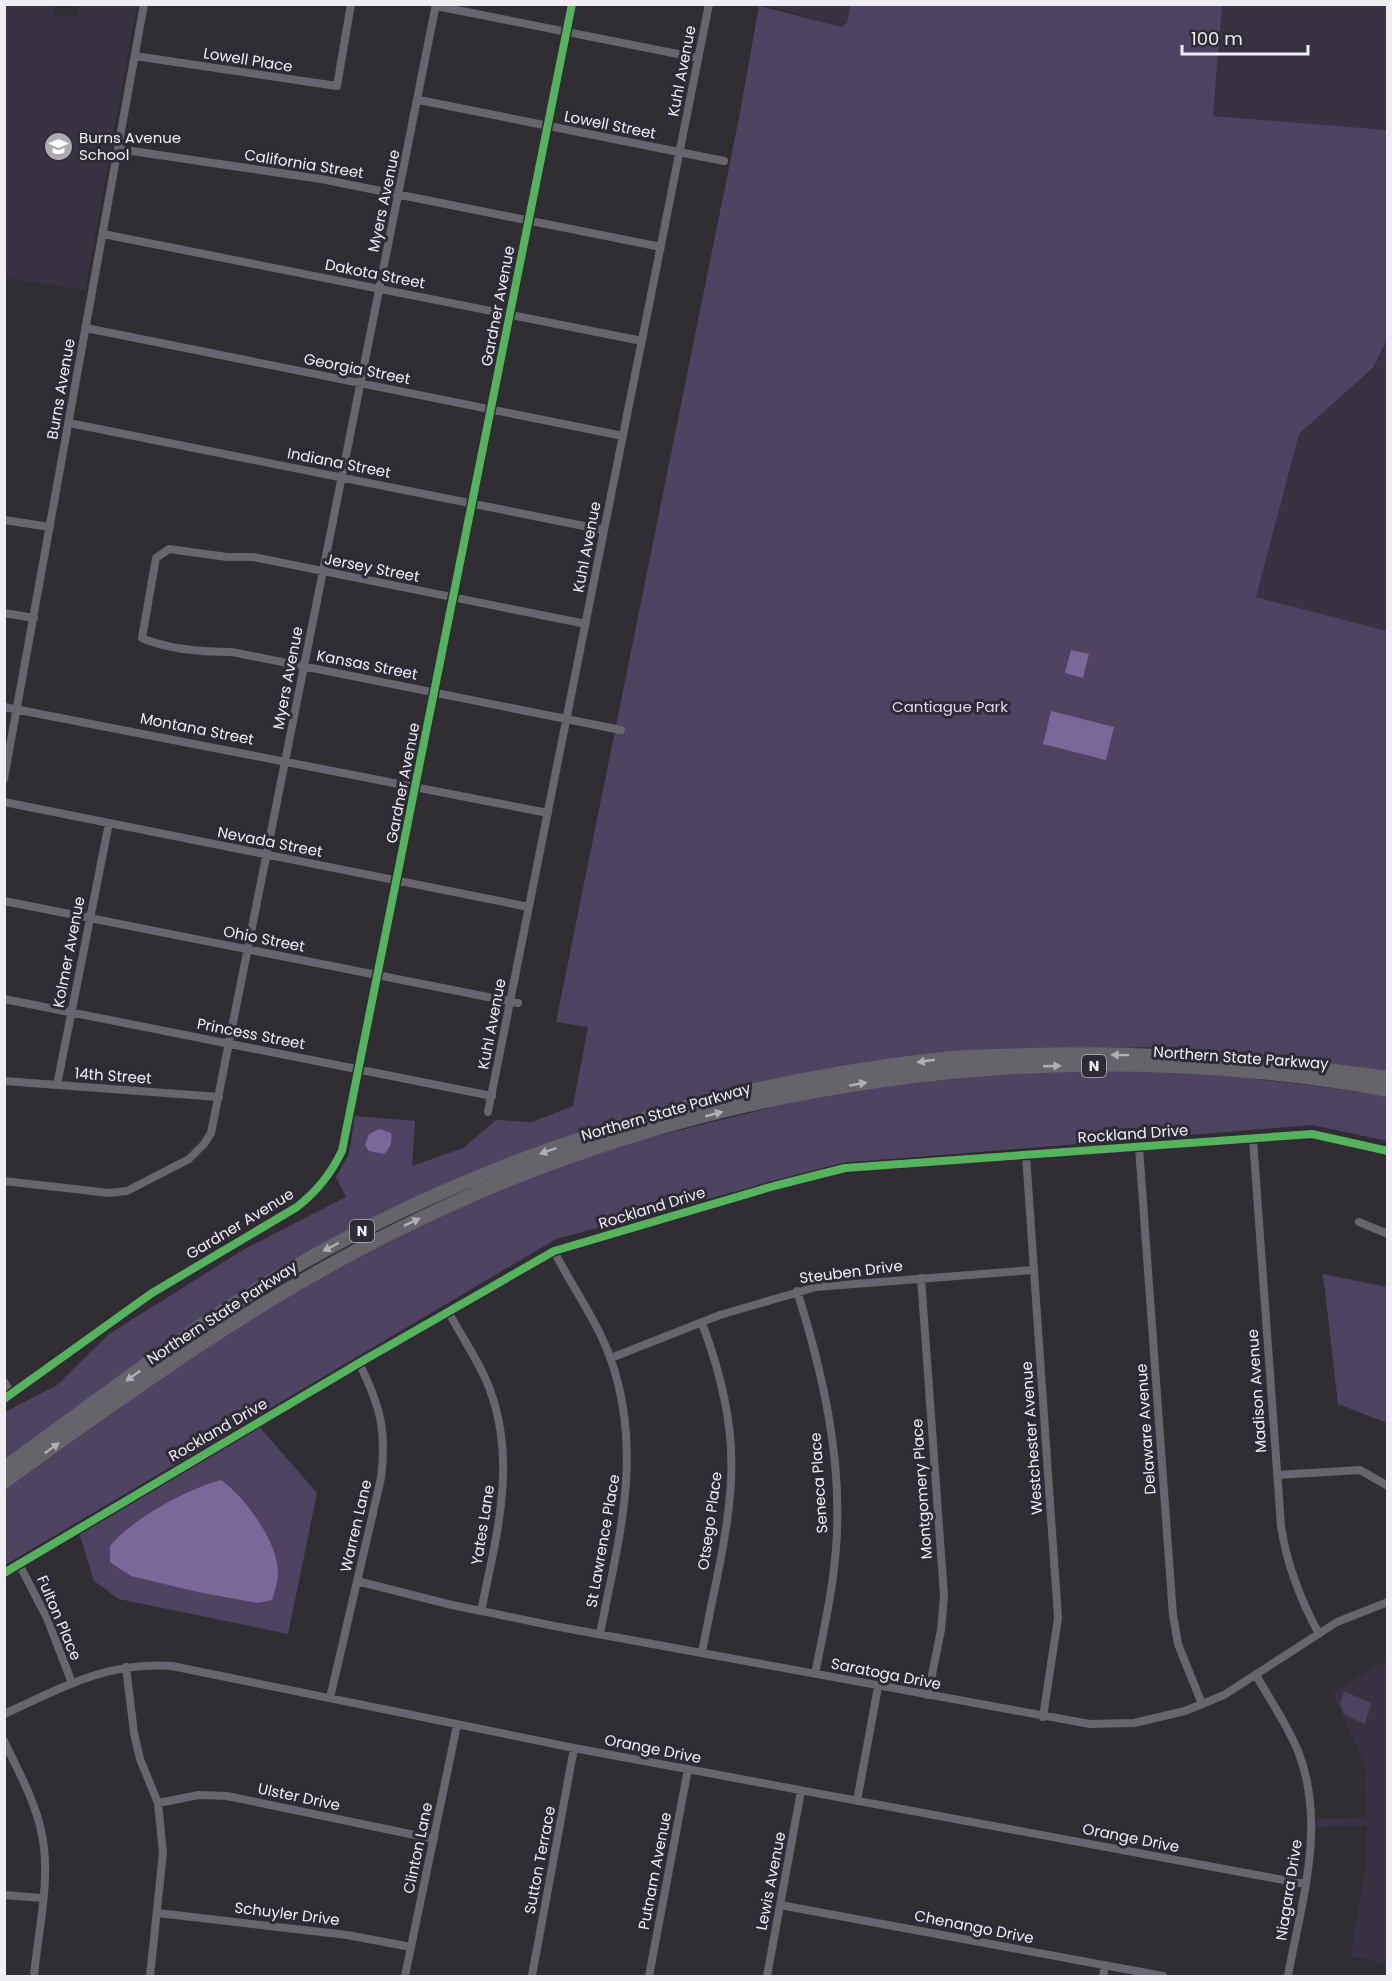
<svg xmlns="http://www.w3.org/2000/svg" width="1392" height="1981" viewBox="0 0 1392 1981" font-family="Poppins,sans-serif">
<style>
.built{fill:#383242}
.green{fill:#4f4362}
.water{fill:#7c6898}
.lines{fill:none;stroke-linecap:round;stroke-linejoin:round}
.street{stroke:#68656e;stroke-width:8}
.highway{stroke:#66646a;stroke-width:14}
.cycleway-casing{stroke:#2f2b36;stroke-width:11}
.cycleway{stroke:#56b35d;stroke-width:8}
.oneway{fill:#b2afb6}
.labels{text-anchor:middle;stroke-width:6;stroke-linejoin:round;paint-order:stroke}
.shield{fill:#2f2b36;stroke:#b6b3bc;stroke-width:1.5}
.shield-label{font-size:14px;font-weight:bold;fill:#f0edf5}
.street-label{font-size:15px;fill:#f0edf5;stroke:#2f2b36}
.poi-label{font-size:15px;fill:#f0edf5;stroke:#2f2b36;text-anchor:start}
.park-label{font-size:15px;fill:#dfd4f3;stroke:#2f2b36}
</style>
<rect width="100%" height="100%" fill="#302e33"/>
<path class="built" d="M 760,4 L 850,5 L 846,28 Z
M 4,5 L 53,5 L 53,15 L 77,16 L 78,5 L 137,5 L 85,290 L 5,278 Z
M 1222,5 L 1387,5 L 1387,130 L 1213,116 Z
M 1387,339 L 1387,631 L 1256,597 L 1299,434 L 1373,369 Z
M 1387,1660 L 1387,1965 L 1350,1955 L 1367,1862 L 1367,1826 L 1314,1827 L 1314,1819 L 1365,1818 L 1366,1767 L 1332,1692 Z"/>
<path class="green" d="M 850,5 L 1222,5 L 1213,116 L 1387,130 L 1387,339 L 1373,368 L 1299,434 L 1256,597 L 1387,631 L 1387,1072 L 1269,1056 L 1168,1047 L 1026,1049 L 806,1073 L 800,1100 C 931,1077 1066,1065 1198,1074 C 1262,1078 1324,1087 1387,1096 L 1387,1141 L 1312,1125 L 843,1163 L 556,1239 L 5,1565 L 5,1490 L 222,1335 L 346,1261 L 414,1227 L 547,1171 L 629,1143 L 769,1108 L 774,1080 L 665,1110 L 316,1249 L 5,1460 L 5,1412 L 57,1385 L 109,1334 L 243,1250 L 346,1197 L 336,1177 L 349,1154 L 355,1116 L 415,1121 L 412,1166 L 463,1148 L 496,1120 L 532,1122 L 573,1106 L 588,1027 L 556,1022 L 739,118 L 759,6 L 842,27 L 847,23 Z
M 1323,1274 L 1387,1287 L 1387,1423 L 1338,1404 Z
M 256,1423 L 317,1493 L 288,1634 L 119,1599 L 94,1581 L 78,1529 Z
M 1344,1691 L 1371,1703 L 1365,1724 L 1345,1715 L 1340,1705 Z"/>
<path class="water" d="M 1071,650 L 1089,654 L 1083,678 L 1065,673 Z
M 1051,711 L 1114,727 L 1106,760 L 1043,744 Z
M 379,1129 L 391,1133 C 393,1142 390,1148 384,1154 L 369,1151 L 365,1145 L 369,1134 Z
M 221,1480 C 246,1498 280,1544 278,1577 C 277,1584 274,1593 272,1600 L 258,1603 L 198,1592 L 131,1576 L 110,1562 L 110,1546 C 132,1519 187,1489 221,1480 Z"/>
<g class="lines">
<path class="street" d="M 436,6 L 698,58
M 135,56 L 337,86 L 351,4
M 419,100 L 724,161
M 118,149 L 321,179 L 661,247
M 103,234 L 642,341
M 86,328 L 623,436
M 69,423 L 604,530
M 4,520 L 50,527
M 4,613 L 34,618
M 586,624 L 253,557 L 227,557 L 169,549 L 156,558 L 142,638 C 169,650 202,652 232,652 L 621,730
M 4,707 L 548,813
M 4,779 L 144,4
M 4,802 L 529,907
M 4,901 L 518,1003
M 4,999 L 492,1096
M 4,1081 L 219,1097
M 57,1085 L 109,823
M 488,1112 L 709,4
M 1253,1139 L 1281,1526 C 1287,1566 1300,1599 1319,1634
M 1139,1147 L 1173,1615 L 1178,1644 L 1202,1704
M 1026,1155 L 1058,1618 L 1043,1717
M 4,1181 L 109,1193 L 127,1191 L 189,1159 L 204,1144 L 211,1133 L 436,4
M 1359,1222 L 1388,1234
M 554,1251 C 572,1287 598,1322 611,1360 C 644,1454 618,1541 600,1634
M 921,1278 L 944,1595 L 941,1630 L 928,1695
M 797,1291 C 823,1373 843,1461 836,1548 C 833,1590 823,1633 815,1674
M 448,1311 C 460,1334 476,1357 486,1380 C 519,1456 497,1534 481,1611
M 611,1358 L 720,1315 L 816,1287 L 1033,1270
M 4,1382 L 11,1393
M 4,1399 L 152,1293 L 297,1207 C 317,1191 330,1175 342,1151 L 572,4
M 1277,1475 L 1360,1470 L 1388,1486
M 19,1564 L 47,1618 L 72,1683
M 4,1573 L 359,1363 L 554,1251 L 774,1186 L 845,1168 L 1312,1134 L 1388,1151
M 357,1581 L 452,1605 L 554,1626 L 1090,1724 L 1134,1723 L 1185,1711 L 1224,1695 L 1337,1622 L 1388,1602
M 702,1653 C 712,1597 728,1538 731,1481 C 734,1426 721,1374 702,1323
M 126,1667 L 134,1733 L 140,1759 L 158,1803 L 163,1853 L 150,1976
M 1256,1675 C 1270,1700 1287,1724 1298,1751 C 1327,1825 1301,1903 1288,1976
M 330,1698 L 381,1478 C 387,1431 380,1405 359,1363
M 4,1714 C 63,1687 105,1662 172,1666 L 574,1748 L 1305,1884
M 4,1741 C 18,1771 36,1802 42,1835 C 51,1880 38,1931 34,1976
M 857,1801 L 878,1687
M 158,1803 L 199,1795 L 227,1796 L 434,1839
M 4,1895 L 42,1898
M 780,1905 L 1163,1976
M 158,1913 L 347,1935 L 411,1947
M 405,1976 L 457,1725
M 532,1976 L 574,1748
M 649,1976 L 688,1769
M 767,1976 L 801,1791
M 1103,1976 L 1105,1966"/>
<path class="highway" d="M 4,1468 C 99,1400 192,1326 293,1268 C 487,1156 712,1085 934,1060 C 966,1056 999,1056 1031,1055 C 1151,1051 1269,1061 1388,1078
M 4,1482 C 129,1392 255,1300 393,1232 C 697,1079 1053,1029 1388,1090"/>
<defs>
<path id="cycleway" d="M 4,1399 L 152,1293 L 297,1207 C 317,1191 330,1175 342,1151 L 572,4
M 4,1573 L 359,1363 L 554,1251 L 774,1186 L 845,1168 L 1312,1134 L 1388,1151"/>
</defs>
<use href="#cycleway" class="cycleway-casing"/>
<use href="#cycleway" class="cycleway"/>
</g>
<defs><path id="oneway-solid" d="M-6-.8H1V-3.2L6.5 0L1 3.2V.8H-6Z" transform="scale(1.5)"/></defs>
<g class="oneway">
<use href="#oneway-solid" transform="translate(1120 1055) rotate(-179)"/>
<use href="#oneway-solid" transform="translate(926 1061) rotate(171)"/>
<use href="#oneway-solid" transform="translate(1052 1066) rotate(-2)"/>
<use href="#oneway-solid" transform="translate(858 1084) rotate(-10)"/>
<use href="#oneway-solid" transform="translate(714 1114) rotate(-15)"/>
<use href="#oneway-solid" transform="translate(548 1151) rotate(161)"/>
<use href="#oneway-solid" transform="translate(412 1222) rotate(-25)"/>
<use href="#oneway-solid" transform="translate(331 1247) rotate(152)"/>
<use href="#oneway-solid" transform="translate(133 1376) rotate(144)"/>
<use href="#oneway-solid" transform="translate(52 1448) rotate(-36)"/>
</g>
<defs>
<symbol id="school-disc" viewBox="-11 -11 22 22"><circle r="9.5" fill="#adaab1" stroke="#2f2b36"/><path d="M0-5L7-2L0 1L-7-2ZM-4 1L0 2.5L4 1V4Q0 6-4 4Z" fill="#fff"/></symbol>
</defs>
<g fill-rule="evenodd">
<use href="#school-disc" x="42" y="130" width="33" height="33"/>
</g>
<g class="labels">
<g class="shield">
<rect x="1082" y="1055" width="24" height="22" rx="4.5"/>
<rect x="350" y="1220" width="24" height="22" rx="4.5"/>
</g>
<g class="shield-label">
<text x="1094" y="1071">N</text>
<text x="362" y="1236">N</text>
</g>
<g class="street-label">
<text transform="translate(248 60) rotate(9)" y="5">Lowell Place</text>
<text transform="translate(682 71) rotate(-79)" y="5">Kuhl Avenue</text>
<text transform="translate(610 125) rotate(11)" y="5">Lowell Street</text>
<text transform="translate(304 164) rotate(9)" y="5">California Street</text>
<text transform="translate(384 201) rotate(-78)" y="5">Myers Avenue</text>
<text transform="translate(375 274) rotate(11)" y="5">Dakota Street</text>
<text transform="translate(498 306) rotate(-79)" y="5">Gardner Avenue</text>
<text transform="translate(357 369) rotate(11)" y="5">Georgia Street</text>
<text transform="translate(61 389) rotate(-80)" y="5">Burns Avenue</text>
<text transform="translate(339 463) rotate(11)" y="5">Indiana Street</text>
<text transform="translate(587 547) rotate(-79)" y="5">Kuhl Avenue</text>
<text transform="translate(372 568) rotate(11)" y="5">Jersey Street</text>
<text transform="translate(367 665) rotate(11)" y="5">Kansas Street</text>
<text transform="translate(288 678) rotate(-79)" y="5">Myers Avenue</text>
<text transform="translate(197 729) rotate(11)" y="5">Montana Street</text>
<text transform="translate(403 783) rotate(-79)" y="5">Gardner Avenue</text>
<text transform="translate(270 842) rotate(11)" y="5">Nevada Street</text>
<text transform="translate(264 939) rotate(11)" y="5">Ohio Street</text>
<text transform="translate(69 952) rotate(-79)" y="5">Kolmer Avenue</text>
<text transform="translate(492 1024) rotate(-79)" y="5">Kuhl Avenue</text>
<text transform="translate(251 1034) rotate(11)" y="5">Princess Street</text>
<text transform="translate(1241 1058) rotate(4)" y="5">Northern State Parkway</text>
<text transform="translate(113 1076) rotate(4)" y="5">14th Street</text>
<text transform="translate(666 1112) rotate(-16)" y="5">Northern State Parkway</text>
<text transform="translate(1133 1134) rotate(-4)" y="5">Rockland Drive</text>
<text transform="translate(652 1208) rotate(-17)" y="5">Rockland Drive</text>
<text transform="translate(240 1224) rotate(-31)" y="5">Gardner Avenue</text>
<text transform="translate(851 1272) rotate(-7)" y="5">Steuben Drive</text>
<text transform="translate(222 1313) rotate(-33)" y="5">Northern State Parkway</text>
<text transform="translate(1257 1391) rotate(-94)" y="5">Madison Avenue</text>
<text transform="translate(1146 1429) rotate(-94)" y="5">Delaware Avenue</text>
<text transform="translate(218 1430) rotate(-30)" y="5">Rockland Drive</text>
<text transform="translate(1032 1438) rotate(-94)" y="5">Westchester Avenue</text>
<text transform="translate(819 1483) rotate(-94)" y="5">Seneca Place</text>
<text transform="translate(922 1489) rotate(-94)" y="5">Montgomery Place</text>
<text transform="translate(710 1521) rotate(-82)" y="5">Otsego Place</text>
<text transform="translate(483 1525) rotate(-81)" y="5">Yates Lane</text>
<text transform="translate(356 1526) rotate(-77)" y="5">Warren Lane</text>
<text transform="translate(603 1541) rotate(-80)" y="5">St Lawrence Place</text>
<text transform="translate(59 1618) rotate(67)" y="5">Fulton Place</text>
<text transform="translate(886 1674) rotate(11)" y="5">Saratoga Drive</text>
<text transform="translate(653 1749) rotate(11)" y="5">Orange Drive</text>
<text transform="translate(299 1797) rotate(12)" y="5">Ulster Drive</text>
<text transform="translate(1131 1838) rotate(11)" y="5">Orange Drive</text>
<text transform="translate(418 1848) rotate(-78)" y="5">Clinton Lane</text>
<text transform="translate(540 1860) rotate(-79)" y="5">Sutton Terrace</text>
<text transform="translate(655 1871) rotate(-79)" y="5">Putnam Avenue</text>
<text transform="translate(771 1881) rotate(-79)" y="5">Lewis Avenue</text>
<text transform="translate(1289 1890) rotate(-81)" y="5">Niagara Drive</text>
<text transform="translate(287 1914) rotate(7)" y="5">Schuyler Drive</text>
<text transform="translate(974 1927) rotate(11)" y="5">Chenango Drive</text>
</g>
<g class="poi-label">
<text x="79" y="143">Burns Avenue<tspan x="79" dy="17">School</tspan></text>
</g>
<g class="park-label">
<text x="950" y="712">Cantiague Park</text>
</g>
</g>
<rect width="1392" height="1981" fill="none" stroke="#f0edf5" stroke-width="12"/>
<path d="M1182 45v9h126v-9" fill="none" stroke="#f0edf5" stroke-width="3"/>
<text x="1191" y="45" font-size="18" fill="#f0edf5" stroke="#2f2b36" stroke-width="4.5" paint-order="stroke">100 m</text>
</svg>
